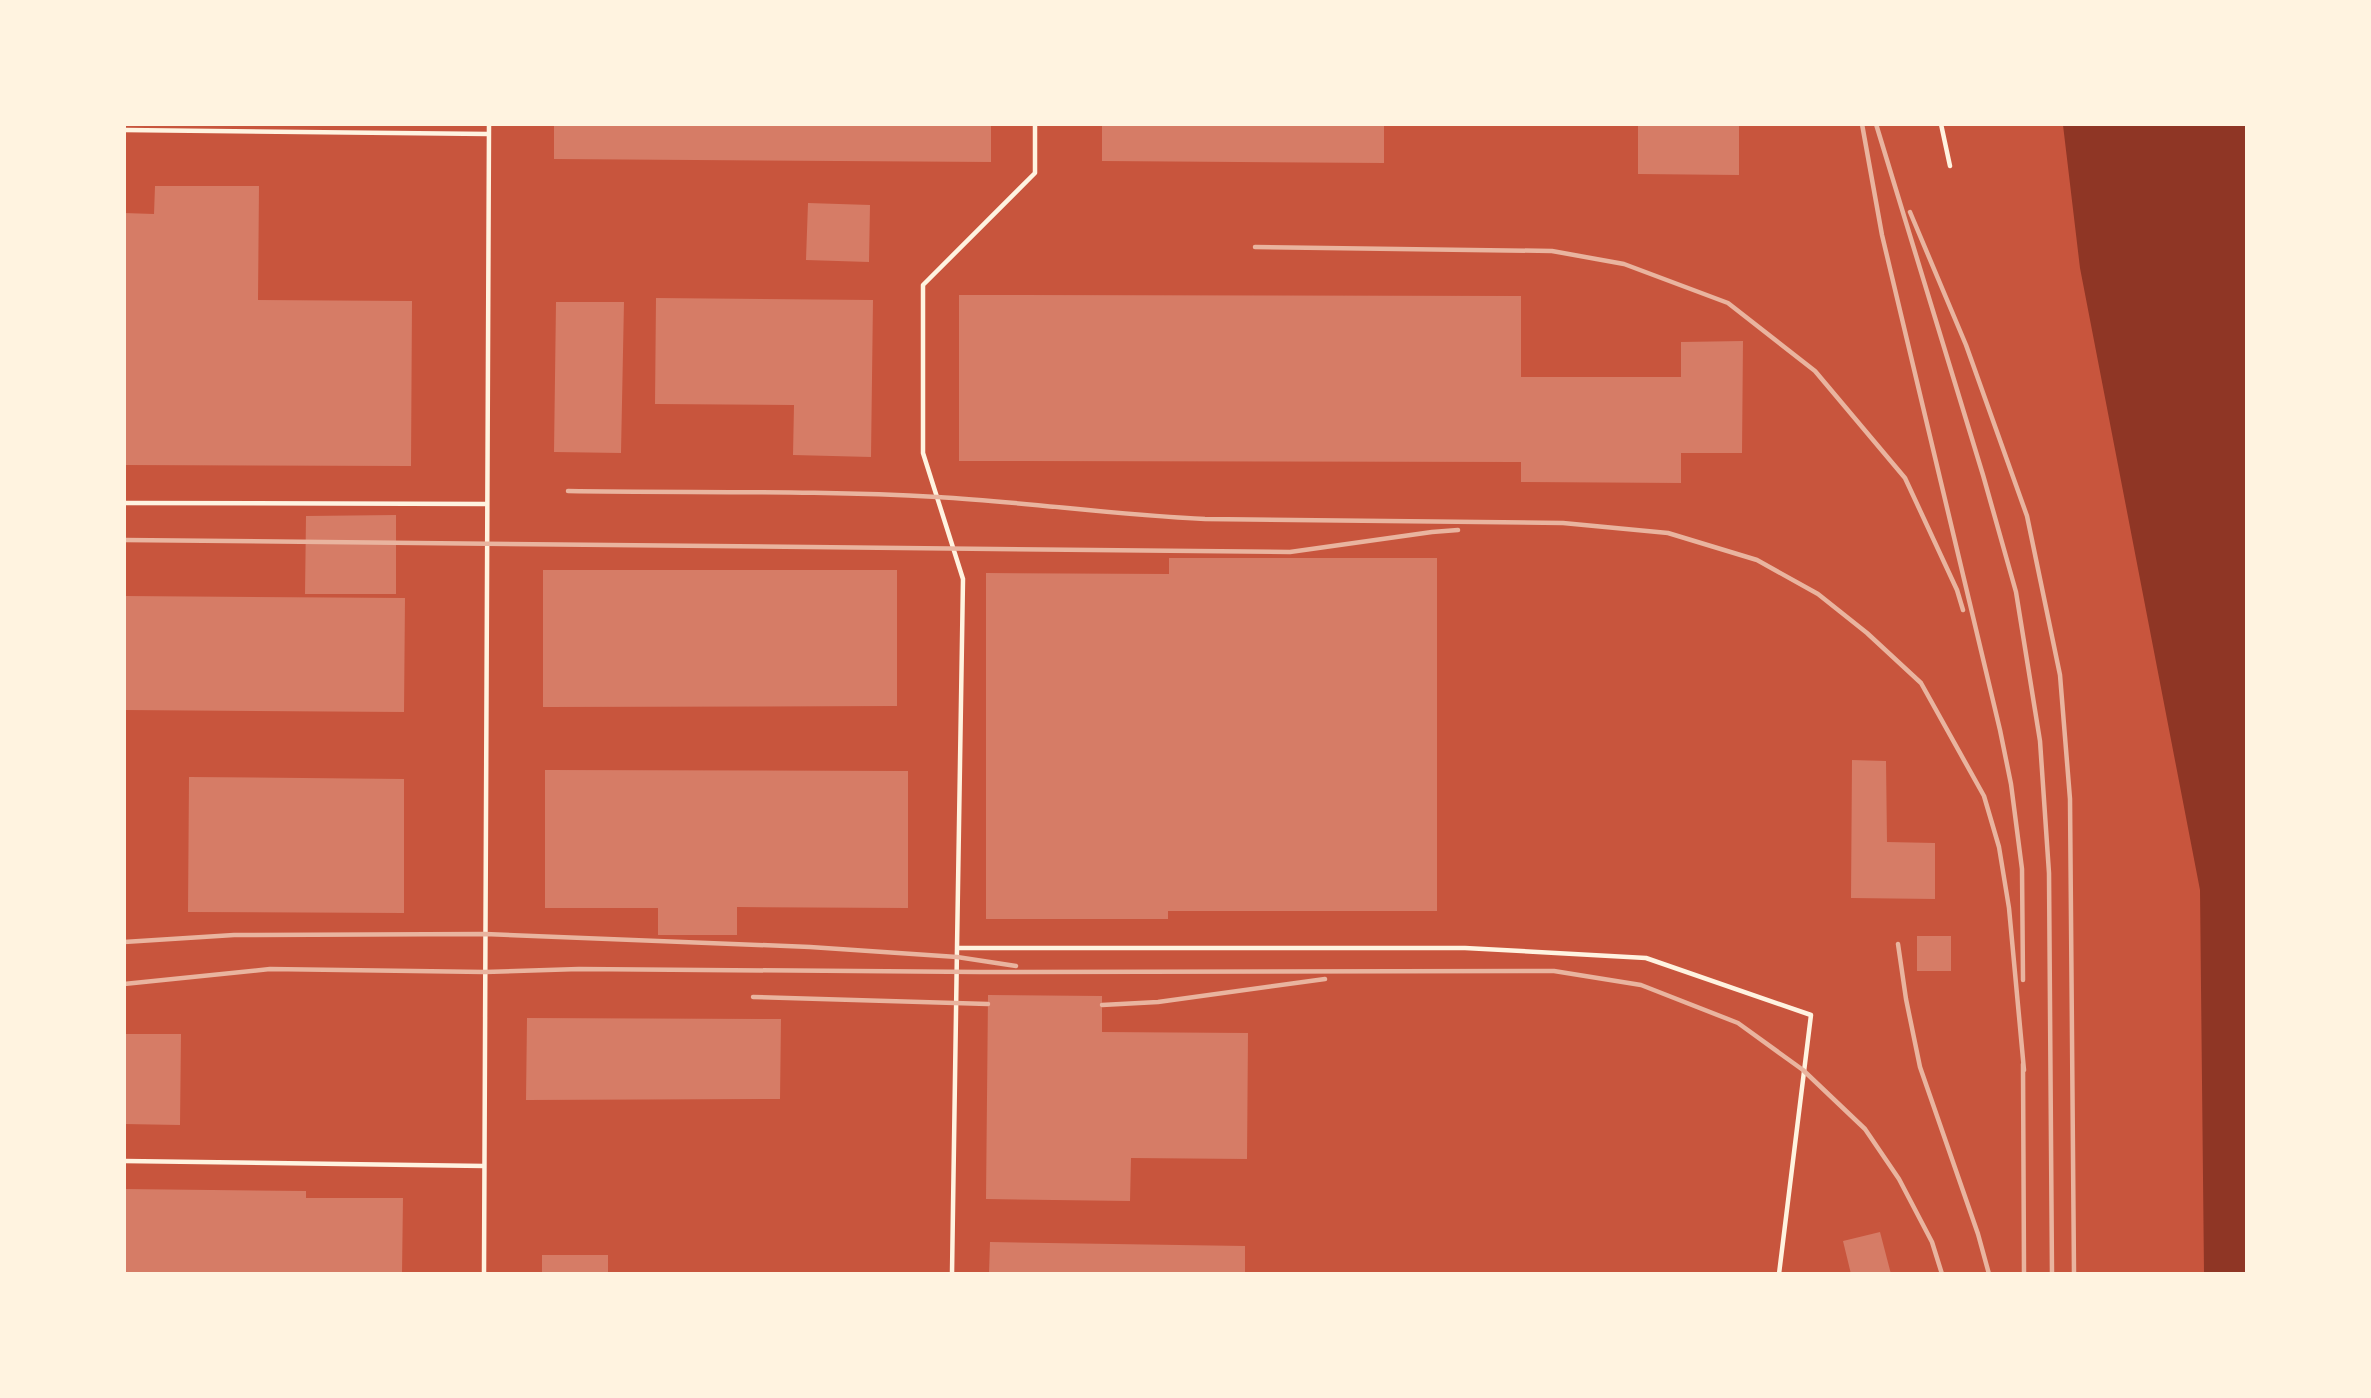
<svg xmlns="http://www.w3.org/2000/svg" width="2371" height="1398" viewBox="0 0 2371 1398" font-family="Poppins,sans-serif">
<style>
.water{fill:#8f3625}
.building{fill:#d67c66}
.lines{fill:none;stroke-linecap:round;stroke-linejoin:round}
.service{stroke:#fff3e0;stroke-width:4.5}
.rail{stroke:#e9b49f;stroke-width:4.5}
</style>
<rect width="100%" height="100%" fill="#c8553d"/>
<path class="water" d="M 2063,125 L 2246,125 L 2246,1273 L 2204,1273 L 2200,890 L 2080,268 Z"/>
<path class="building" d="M 554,124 L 991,124 L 991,162 L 554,159 Z
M 1102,124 L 1384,124 L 1384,163 L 1102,161 Z
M 1638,124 L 1739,124 L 1739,175 L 1638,174 Z
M 155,186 L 259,186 L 258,300 L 412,301 L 411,466 L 124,465 L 124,213 L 154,214 Z
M 808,203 L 870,205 L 869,262 L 806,260 Z
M 959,295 L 1521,296 L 1521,377 L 1681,377 L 1681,342 L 1743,341 L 1742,453 L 1681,453 L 1681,483 L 1521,482 L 1521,462 L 959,461 Z
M 656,298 L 873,300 L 871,457 L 793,455 L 794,405 L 655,404 Z
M 556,302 L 624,302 L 621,453 L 554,452 Z
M 396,515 L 396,594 L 305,594 L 306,516 Z
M 1169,558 L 1437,558 L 1437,911 L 1168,911 L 1168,919 L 986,919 L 986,573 L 1169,574 Z
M 543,570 L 897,570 L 897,706 L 543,707 Z
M 124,596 L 405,598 L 404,712 L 124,710 Z
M 1852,760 L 1886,761 L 1887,842 L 1935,843 L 1935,899 L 1851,898 Z
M 545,770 L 908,771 L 908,908 L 737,907 L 737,935 L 658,935 L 658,908 L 545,908 Z
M 189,777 L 404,779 L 404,913 L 188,912 Z
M 1917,936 L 1951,936 L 1951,971 L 1917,971 Z
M 988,995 L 1102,996 L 1102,1032 L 1248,1033 L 1247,1159 L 1131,1158 L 1130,1201 L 986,1199 Z
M 527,1018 L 781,1019 L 780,1099 L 526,1100 Z
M 124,1034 L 181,1034 L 180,1125 L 124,1124 Z
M 124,1189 L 306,1191 L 306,1198 L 403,1198 L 402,1274 L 124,1274 Z
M 1880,1232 L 1891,1274 L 1851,1274 L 1843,1241 Z
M 990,1242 L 1245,1246 L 1245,1274 L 989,1274 Z
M 542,1255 L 608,1255 L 608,1274 L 542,1274 Z"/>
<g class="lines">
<path class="service" d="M 1035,124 L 1035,173 L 923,285 L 923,453 L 963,579 L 957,948 L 1465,948 L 1646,958 L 1811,1015 L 1779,1274
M 1941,124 L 1950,166
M 124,130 L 488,134
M 124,503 L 487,504
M 124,1161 L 484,1166
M 484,1274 L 489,124
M 952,1274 L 957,948"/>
<path class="rail" d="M 1862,124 L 1882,235 L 2000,730 L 2011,784 L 2022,869 L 2023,980
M 1876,124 L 1983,475 L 2016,592 L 2040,741 L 2049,873 L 2052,1274
M 1910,212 L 1966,345 L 2027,516 L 2060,675 L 2070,799 L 2074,1274
M 1255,247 L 1552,251 L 1624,264 L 1728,303 L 1815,371 L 1905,478 L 1957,590 L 1963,610
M 568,491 C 691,493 814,490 937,497 C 1026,502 1115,515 1205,519 L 1563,523 L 1668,533 L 1757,560 L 1818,594 L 1867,633 L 1921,683 L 1984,796 L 1999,847 L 2009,908 L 2024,1070
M 124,540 L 1290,552 L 1432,532 L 1458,530
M 124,942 L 234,935 L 485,934 L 810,947 L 957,957 L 1016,966
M 1898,944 L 1906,999 L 1920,1067 L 1978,1234 L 1989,1274
M 124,984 L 270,969 L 485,972 L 579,969 L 980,972 L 1554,971 L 1641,985 L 1738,1023 L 1803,1070 L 1865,1129 L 1899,1179 L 1932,1242 L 1942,1274
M 753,997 L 988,1004
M 1102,1005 L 1158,1002 L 1325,979
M 2023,1064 L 2024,1274"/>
</g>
<rect width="2371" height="1398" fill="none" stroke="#fff3e0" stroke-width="252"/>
</svg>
